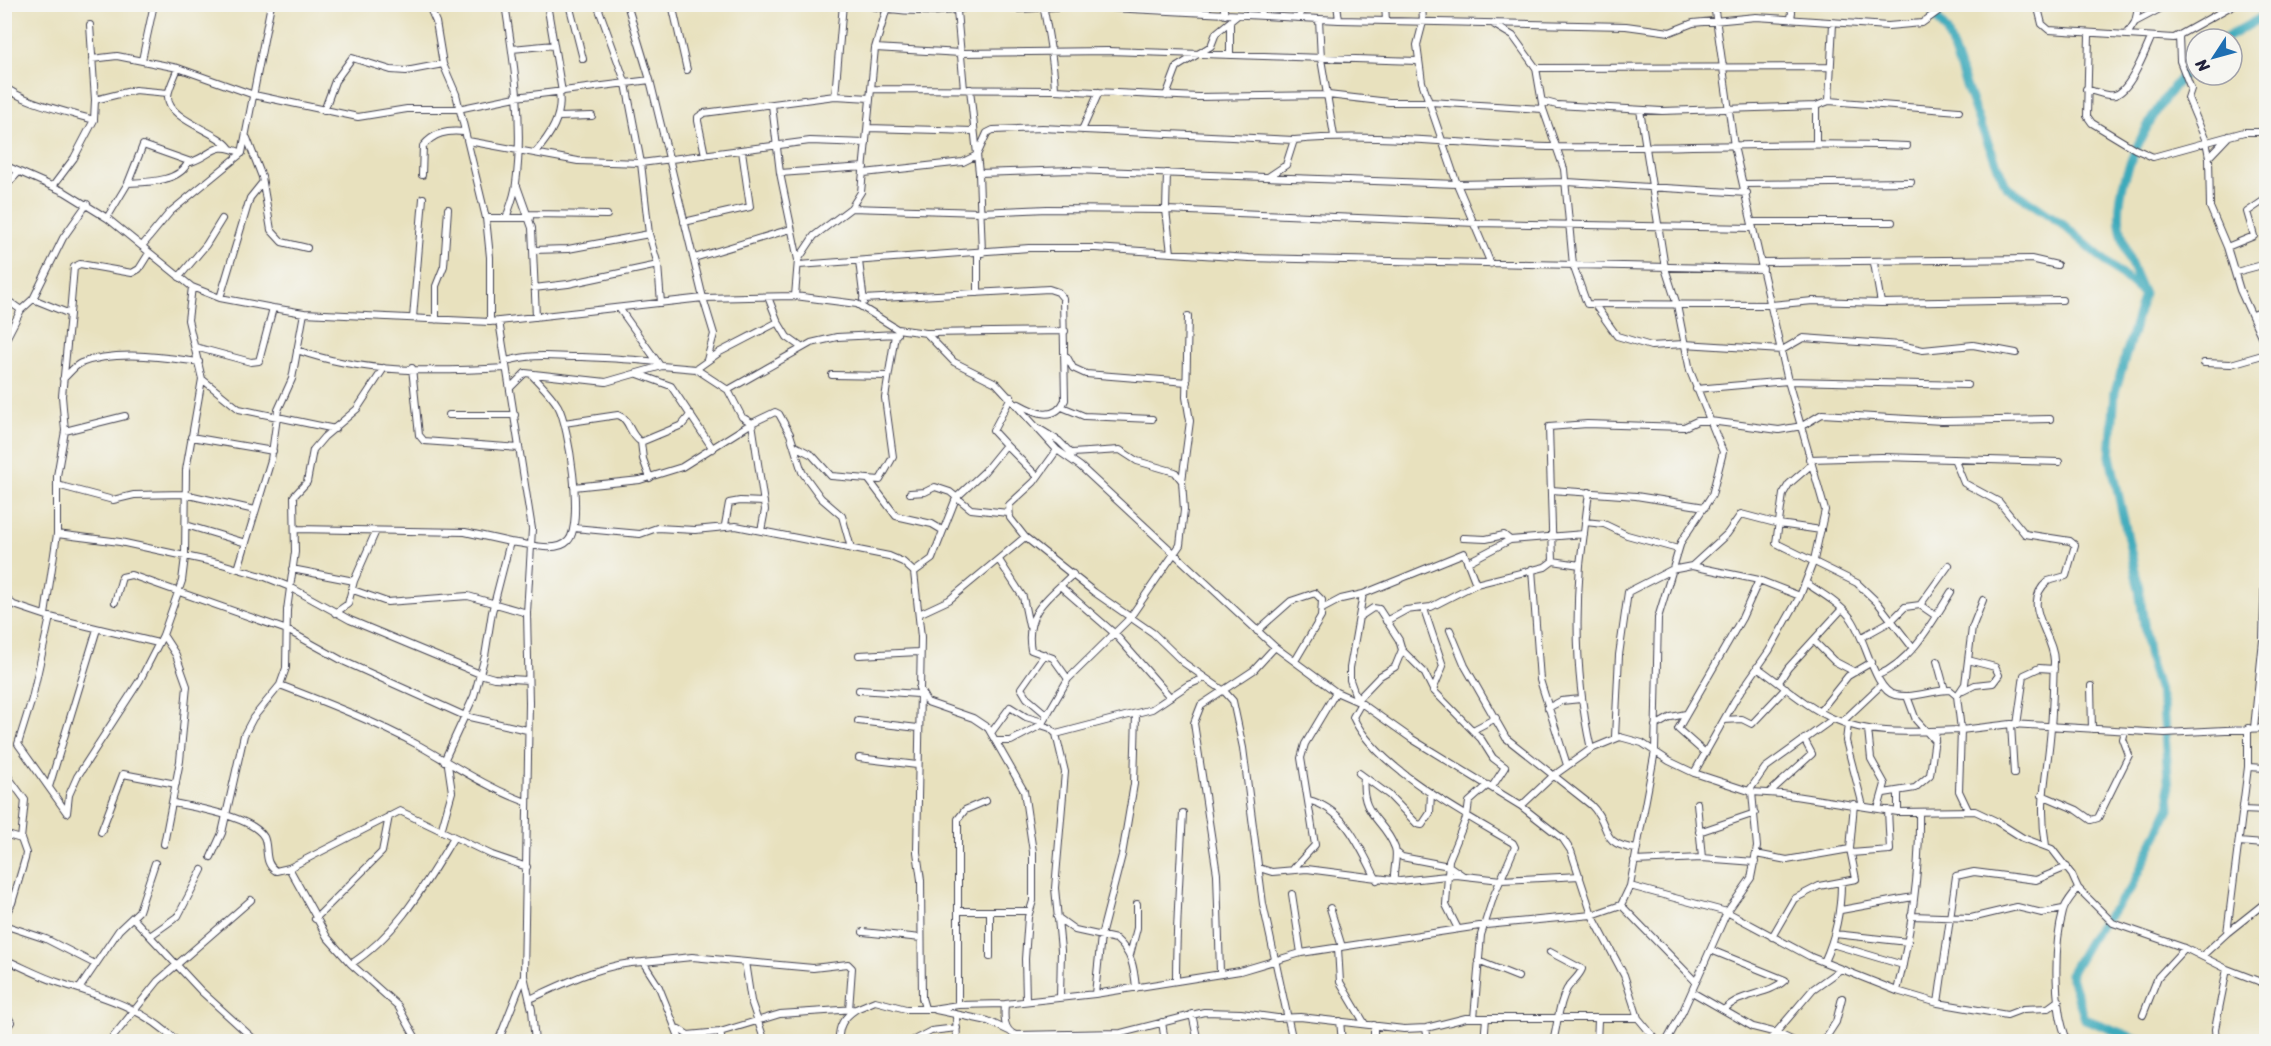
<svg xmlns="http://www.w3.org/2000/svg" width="2271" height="1046" viewBox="0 0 2271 1046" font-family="Sriracha,sans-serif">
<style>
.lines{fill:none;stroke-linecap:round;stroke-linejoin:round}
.river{stroke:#3caabb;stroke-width:9}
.street-casing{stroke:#403f4f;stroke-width:8}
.street{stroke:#fff;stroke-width:6}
</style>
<rect width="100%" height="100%" fill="#f6f6f2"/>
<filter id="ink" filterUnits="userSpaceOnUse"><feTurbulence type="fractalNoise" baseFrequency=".0167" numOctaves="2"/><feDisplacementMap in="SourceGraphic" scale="12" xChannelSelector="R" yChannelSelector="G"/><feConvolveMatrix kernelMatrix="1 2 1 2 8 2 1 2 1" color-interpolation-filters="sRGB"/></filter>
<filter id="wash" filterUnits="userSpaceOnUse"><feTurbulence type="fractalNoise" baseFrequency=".008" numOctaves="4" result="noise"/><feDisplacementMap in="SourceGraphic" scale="24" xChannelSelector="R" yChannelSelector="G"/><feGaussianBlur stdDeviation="1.35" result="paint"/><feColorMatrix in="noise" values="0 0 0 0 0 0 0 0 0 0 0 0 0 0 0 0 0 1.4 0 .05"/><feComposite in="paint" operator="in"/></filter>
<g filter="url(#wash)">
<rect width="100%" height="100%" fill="#e8e1be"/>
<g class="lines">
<path class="river" d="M 1927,4 L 1947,32 L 1978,119 L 2006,186 L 2061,223 L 2140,291
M 2224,39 L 2266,15
M 2144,1042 L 2085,1019 L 2070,974 L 2092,936 L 2132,887 L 2170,807 L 2163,704 L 2149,659 L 2139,589 L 2110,456 L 2115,392 L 2144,294 C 2134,272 2124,249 2120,225 C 2114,171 2159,98 2196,62"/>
</g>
</g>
<g filter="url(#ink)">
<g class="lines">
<defs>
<path id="street" d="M 428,4 L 436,22 L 443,64 L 456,94 L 486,218 L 490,257 L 490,322
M 505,4 C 514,62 524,124 516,183 C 515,195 510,207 506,218
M 547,4 L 562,92
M 569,4 L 583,59
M 597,4 L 626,84 L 641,163 L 649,234 L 658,265 L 661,303
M 627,4 L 650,80 L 703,298 L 714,334 L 707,360
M 672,4 L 687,70
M 674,4 L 780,4
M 861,4 C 892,11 949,16 979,4
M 999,4 L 1018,9 L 1073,6 L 1339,20 L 1626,26 L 1670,32 L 1693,23 L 1756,17 L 1888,26 L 1922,23 L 1948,4
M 1223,4 L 1225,15
M 1260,4 L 1261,14
M 1299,4 L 1300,17
M 1337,4 L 1339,20
M 1385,4 L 1386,21
M 1422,4 L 1423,22 L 1417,45 L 1422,82 L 1457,184 L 1491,264
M 1789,4 L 1792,12 L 1791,18
M 2037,4 L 2042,24 L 2049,30 L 2174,38 L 2235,4
M 1044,10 C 1049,37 1054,62 1055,90
M 957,11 L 964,89
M 1319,19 L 1321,59 L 1334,136
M 2135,22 L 2169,4
M 1493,24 L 1513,36 L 1536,68 L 1543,109 L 1564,169 L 1573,265 L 1587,304 L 1771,305 L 1813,301 L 1881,303 L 2062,300
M 2128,33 L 2135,22 L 2139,4
M 2089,35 L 2087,116 L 2092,123 L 2135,149 L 2153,157 L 2244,132 L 2266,132
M 2179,36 L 2180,61 L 2191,89 L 2188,98 L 2206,141 L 2209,157 L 2210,207 L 2227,247 L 2240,290 L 2266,347
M 875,48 L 961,53 L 1108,51 L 1417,61
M 512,49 L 554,45
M 1230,55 L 1230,22
M 92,59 L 117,56 L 178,68 L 254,95 L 358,117 L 407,109 L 458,109 L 516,97 L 650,80
M 142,60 L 154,4
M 178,68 C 175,76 169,87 168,96 C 167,120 217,131 229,147
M 1536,68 L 1830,67
M 4,86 C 23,103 69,112 94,120
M 871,89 L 1055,90 L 1198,97 L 1328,95 L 1389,102 L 1430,102 L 1543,109
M 970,89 L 979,173 L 982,253
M 2086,89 C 2094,91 2107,97 2115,95 C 2130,91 2145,52 2151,38
M 835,96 L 843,4
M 1166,96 L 1177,67 L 1211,46 L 1216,33 L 1238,15
M 95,100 L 135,90 L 168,93
M 1542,101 L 1557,105 L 1662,111 L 1816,106 L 1829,101 L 1959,111
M 1829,101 L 1833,23
M 772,105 L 780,173 L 798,260 L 795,296
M 324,111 L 335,81 L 352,58 L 391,70 L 406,71 L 443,64
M 558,117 L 592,116
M 868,128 L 973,131
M 1082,130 L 1099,92
M 247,138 L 262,177 L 271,230 L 282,242 L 307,248
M 468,141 L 578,161 L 641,163 L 810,141 L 866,143
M 1816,142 L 1816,106
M 535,153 C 550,136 563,116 559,93
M 705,155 L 698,121 L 698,117 L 704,113 L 835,96 L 870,98
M 2209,157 L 2229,136
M 4,165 L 65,192 L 107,218 L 192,287 L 220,298 L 273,308 L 304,313 L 490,322 L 703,298 L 795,296 L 857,304 L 897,329 L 926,333 L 954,362 L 996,383 L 1057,450 L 1080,466 L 1275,647 L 1336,692 L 1361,703 L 1412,739 L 1521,806 L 1563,839 L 1571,851 L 1592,915 L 1624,975 L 1638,1018 L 1658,1042
M 780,173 L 864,167
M 864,173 L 963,162 L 977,155 L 987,133 L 993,130 L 1042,128 L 1294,140 C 1382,132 1470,146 1557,147 C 1674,149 1790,141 1907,146
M 979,173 L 1073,170 L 1457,184 L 1567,182 L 1747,193
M 1167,173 L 1166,210 L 1171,253
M 422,175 L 423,146 C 434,133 447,130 464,132
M 1268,177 L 1286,165 L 1294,140
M 128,183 C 147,182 180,182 188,162
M 1744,184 L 1911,182
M 53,186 L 74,158 L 94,120 L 95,100 L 90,25
M 517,186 L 532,228 L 536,317
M 4,188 L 18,173
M 851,208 L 980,212 L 1047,209 L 1166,210 L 1476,223 L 1753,228
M 529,214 L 607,215
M 107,218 L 128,183 L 143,145 L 191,162 C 215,154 213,140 242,153
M 486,218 L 530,218
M 684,222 L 750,207 L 742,151
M 1752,222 L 1892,222
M 142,246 L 170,212 L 242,153 L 271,4
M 2227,247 L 2254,236 L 2247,212 L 2266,199
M 533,250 L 568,249 L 649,234
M 978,253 L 978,293
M 694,258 L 791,229
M 798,260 L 814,236 L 851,208 L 861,192 L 875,48 L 888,4
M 859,261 L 864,302
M 1761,262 L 2031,259 L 2057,265
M 1874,263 L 1881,303
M 799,265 L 1029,248 L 1095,248 L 1249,258 L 1763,269
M 2236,272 L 2266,264
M 179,277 L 206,245 L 222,219
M 534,288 L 568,284 L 658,265
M 4,298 L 21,310 L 33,299 L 63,238 L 87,204
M 220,298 L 250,198 L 262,183
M 33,299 L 70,314 L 62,396 L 65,431 L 57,476 L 57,534 L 45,615
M 863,299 L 1049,289 L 1058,292 L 1063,298 L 1065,400 C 1055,422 1035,413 1019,404
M 1595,305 L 1617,336 L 1651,346 L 1684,344 L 1782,350 L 1803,338 L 1900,345 L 1923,350 L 1973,345 L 2016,353
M 619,308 L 659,364
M 70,314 L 74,267 L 80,264 L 132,273 L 139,269 L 149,253
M 2253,315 L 2266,310
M 413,318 L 423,198
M 436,320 L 436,286 L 444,266 L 448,209
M 499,321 L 532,529 L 527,613 L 529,703 L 524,976 L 532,1010 L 535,1042
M 778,322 L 787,337 L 801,347
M 927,333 L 1065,331
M 6,339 L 21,310
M 195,347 L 251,362 L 259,361 L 273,308
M 297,350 C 363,374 437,372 506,368
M 1067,357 L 1073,368 L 1086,374 L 1187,382
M 506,361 C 539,353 549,357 581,357 C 607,358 631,359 657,362
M 2204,363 L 2231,364 L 2266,354
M 412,368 L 419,435 L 424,441 L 519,448
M 696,369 L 720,352 L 778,322 L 768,297
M 638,374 L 671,386 L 713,449
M 832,375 L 888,376
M 63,379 C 69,374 74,366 81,363 C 116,350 164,357 199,362
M 202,379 L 239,409 L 335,429
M 511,387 L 525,373 L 606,382 L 662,366 L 696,369 L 728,390 L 742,417 L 752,423
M 1696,389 L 1788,381 L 1967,385
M 728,390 L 811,343 L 837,337 L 897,334
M 1062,407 L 1084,416 L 1152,419
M 449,415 L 515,415
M 564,423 L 618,415 C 630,419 629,435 641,442 L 682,425 L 691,414
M 752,423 L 765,510 L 761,531
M 1041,430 L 1059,441 L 1073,455
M 65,431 L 125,416
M 191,437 L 273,451
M 641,442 L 643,459 L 650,478
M 1006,445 L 1037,476
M 795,446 L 812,455 L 831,476 L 880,480 L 893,457 L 885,398 L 895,335
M 1057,450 L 1034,482 L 1009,505 L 1010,518 L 1025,537 L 1094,592 L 1153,633 L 1184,663 L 1224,691 L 1233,701 L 1243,748 L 1263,904 L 1293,1042
M 1072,453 L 1120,450 L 1137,461 L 1175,472 L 1182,481
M 1809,459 L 1882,457 L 2059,462
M 1955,461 L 1964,483 L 1999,502 L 2025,534 L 2070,541 L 2075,545 L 2066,576 L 2048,581 C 2019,605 2055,636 2054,662 C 2053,683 2053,705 2051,727 C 2048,773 2038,798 2046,846
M 1811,465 L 1789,484 L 1783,494 L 1776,543 L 1857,583 L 1878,603 L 1912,647
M 869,480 L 896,516 L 932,524 L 942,530
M 57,485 L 113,500 L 134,495 L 184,494 L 255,510
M 574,487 L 640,480 L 682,467 L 752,423 L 775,412 L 779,414 L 790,434 L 802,472 L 821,498 L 842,516 L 851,548
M 1551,490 L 1636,496 L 1705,507
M 910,493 L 925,492 L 935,487 L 950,492 L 971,509 L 1008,513
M 1585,522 L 1604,524 L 1627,535 L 1678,549
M 186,525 L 246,543
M 725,525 L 729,503 L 740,501 L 764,502
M 574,528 L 640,534 L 657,528 L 695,530 L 736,526 L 889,556 L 903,562 L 914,572 L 921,637 L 917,852 L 921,880 L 922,998 L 925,1008
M 296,529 L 465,532 L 510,542
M 57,534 L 120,542 L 222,564 L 265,577 L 290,587 L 350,620 L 480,674 L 494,678 L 528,680
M 1463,538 L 1486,539 L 1504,535 L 1510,540
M 999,560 L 1023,597 L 1029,626
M 1468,562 L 1510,540 L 1584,534
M 1580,565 L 1589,492
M 1692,566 L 1727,534 L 1741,514 L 1779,524 L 1821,530
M 238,569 L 271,460 L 278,410 L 292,379 L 304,313
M 292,569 L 354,581
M 1532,569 L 1540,680 L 1567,765
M 914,572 L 932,559 L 956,498 L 984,472 L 1006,445 L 993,431 L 1011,397
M 1060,586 L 1114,633 L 1170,697
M 353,590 L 387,602 L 468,596 L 527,613
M 4,597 L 14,605 L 50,617 L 158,643
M 115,602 L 122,577 L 131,575 L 287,630 L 343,661 L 465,716 L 527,730
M 1324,608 L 1341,599 L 1363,594 L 1464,553 L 1476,584
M 1424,609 L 1443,666 L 1433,690
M 335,613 L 348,604 L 354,581 L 376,531
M 919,614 L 949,600 L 1025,537
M 1361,616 L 1373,608 L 1379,609 L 1399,640 L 1402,650 L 1395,667 L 1380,676 L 1357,700 L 1350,680 L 1350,668 L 1363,594
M 1936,616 L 1920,605 L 1949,565
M 50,617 L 32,699 L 18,744 L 67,813 L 69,795 L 77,777 L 140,680 L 163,635 L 182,581 L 185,557 L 186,470 L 202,379 L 188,320 L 192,287
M 1386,621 L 1406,610 L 1431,607 L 1476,584 L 1545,567 L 1553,561
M 1450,630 L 1465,666 L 1506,738 L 1591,805 C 1613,827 1597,843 1636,849
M 1257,631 L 1291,601 L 1315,593 L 1322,600 L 1321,617 L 1295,661
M 163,635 L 176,655 L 187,686 L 180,761 L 164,844
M 1862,637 L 1891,621 L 1905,607 L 1920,605
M 1814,641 L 1834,661 L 1855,672
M 1402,650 L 1424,672 L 1433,690 L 1481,739 L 1493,758 L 1505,767 L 1492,787
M 1045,654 L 1021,688 L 1027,698 L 1047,715
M 859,655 L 919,652
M 1937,661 L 1945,690
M 1757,667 C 1782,684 1806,707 1834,719 C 1874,737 1919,731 1961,730 L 1957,696 L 1950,690 C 1932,690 1914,699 1895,695 C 1874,691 1865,635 1850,617 C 1839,603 1821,593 1806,583
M 1878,675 C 1911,662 1933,621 1951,592
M 1068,679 L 1053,658 L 1031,650 C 1024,612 1048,598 1073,574
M 1779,682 L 1788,668 L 1842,609
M 280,685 C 327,703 376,722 420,746 C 455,766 488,788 526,802
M 2091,686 L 2092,729
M 919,688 L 927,702 L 973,718 L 988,728 L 1024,791 L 1033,852 L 1033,901 L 1028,917 L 1025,959 L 1026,1000
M 859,690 L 918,694
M 1963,691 L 1975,685 L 1993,683 L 1999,675 L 1995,667 L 1968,660
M 1907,696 L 1916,720 L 1935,741
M 1957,696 L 1965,684 L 1972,628 L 1983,600
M 1361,703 L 1353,717 C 1376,768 1466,815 1513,843 L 1515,847 L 1494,895 L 1481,935 L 1474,1018
M 1548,708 L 1561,701 L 1581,699
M 1820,711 L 1848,676 L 1872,662
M 1724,720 L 1742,719 L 1752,724 L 1786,688
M 858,721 L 918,728
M 1842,722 L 1880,686
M 1848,724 L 1846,741 L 1863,806
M 2011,724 L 2014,774
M 1041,725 L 1068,679 L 1129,619 L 1180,545 L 1184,510 L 1182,481 L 1190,421 L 1186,397 L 1188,316
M 2017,725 L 2024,675 L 2039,668 L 2054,669
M 1655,726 L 1671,717 L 1686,714
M 2254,728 L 2263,640 L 2266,524
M 1868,729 L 1871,759 L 1885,784 L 1878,809
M 1473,730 L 1496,718
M 991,733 L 1010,707 L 1026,717 L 1043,722
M 1056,734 L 1065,772 L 1055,888 L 1061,950 L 1060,997
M 1615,737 L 1619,655 L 1628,592 L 1671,570 L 1692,566 L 1759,580
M 997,741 L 1011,741 L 1041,725 L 1050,728 L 1056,734 L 1152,709 L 1188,685 L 1205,678
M 1591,749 C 1577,688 1575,626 1580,565 L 1553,561 L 1549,427 L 1587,424 L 1684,427 L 1697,421 L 1710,421 L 1779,430 L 1802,426 L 1822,414 L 1942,421 L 2050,419
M 1705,753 L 1678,729 L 1742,618 L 1759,580 L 1800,596
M 859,758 L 917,765
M 444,761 L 474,696 L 485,656 L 492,612 L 510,542 C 525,543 556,554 568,541 C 584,525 569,425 558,406 C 551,394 540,384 531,374
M 2248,767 L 2266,768
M 4,771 L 25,800 L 21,839
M 1359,773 L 1389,795 L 1417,824 L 1422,825 L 1430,813 L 1431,793
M 1694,773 L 1735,700 L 1769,651 L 1800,596 L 1814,560 L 1825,510 L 1788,381 L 1734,146 L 1714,4
M 1364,777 C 1360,817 1384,818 1395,848 C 1398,857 1393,870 1394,880
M 49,787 L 97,629
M 1749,791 L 1765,768 L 1833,719
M 1770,792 L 1812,754 L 1804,739
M 1898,792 L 1898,812
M 1884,793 L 1915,788 L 1930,775 L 1936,731
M 2042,795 L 2077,810 L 2091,820 L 2098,818 L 2129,755 L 2123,739 L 2125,731
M 1308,800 C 1346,809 1360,848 1377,880
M 173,803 C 194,807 253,817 264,837 C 269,848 263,863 276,871 L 289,868 L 400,811 L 492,855 L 527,867
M 1697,803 L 1702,858
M 1521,806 L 1553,776 L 1591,749 L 1620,737 L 1642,743 L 1669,761 L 1694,773 L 1752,792 L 1782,794 L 1898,812 L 1975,811 L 1996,821 L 2023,838 L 2052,849 L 2072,875 L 2078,888 L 2113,923 L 2185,948 L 2227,969 L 2266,984
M 1968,810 L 1959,791 L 1961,730 L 2011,724 L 2165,733 L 2266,728
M 2242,810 L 2266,811
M 441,831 L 452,792 L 448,765
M 101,832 L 123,774 L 176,784
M 1699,832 L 1755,813
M 4,834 L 21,839 L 26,853 L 25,859 L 12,903 L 4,917
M 2239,842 L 2263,844 L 2266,847
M 1396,852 L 1402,857 L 1449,866 L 1462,875
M 1851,853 L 1890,850 L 1888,810
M 1756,854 L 1787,860 L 1850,849
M 211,857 L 222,833 L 244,735 L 253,718 L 280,685 L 286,668 L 287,610 L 295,552 L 294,496 L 307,482 L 313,450 L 324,437 L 357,409 L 384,368
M 1634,861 L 1702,858 L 1755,862
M 289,868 L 327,937 L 351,964 L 398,1006 L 418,1042
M 1259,868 L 1272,872 L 1307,869 L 1400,881 L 1456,875 L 1501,880 L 1580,876
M 1294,868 L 1315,845 L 1301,758 L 1305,744 L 1336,692
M 1630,886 L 1727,912 L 1811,957 L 1897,991 L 1938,1003 L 2007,1015 L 2023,1009 L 2048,1008 L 2059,1000
M 1292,894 L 1301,953
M 1621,905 L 1696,982
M 1330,908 L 1342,947
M 1841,910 L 1913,897
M 960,911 L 1029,911
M 1911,916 L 1971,918 L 2017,907 L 2042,913 L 2063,909
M 1057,917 L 1075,930 L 1116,939 C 1132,953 1134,967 1136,988
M 133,918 L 201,991 L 257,1042
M 315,919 L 382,852 L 389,816
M 4,925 L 46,939 L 95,964
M 1458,929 L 1446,905 L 1449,860 L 1467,816 L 1469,802 L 1488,785
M 863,932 L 921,938
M 2227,933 L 2266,902
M 1835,934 L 1908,942
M 150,936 L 178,916 L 202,870
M 1772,937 L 1794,899 L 1819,886 L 1856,879 L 1850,849 L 1854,804
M 1832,944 L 1903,965
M 1338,948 L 1340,982 L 1365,1024
M 1711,950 L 1785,980 C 1768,996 1740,992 1724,1010
M 1550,952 L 1582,969 C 1579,977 1572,981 1567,989 C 1558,1005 1558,1023 1553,1042
M 1130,955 L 1137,928 L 1137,904
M 2202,956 L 2227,933 L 2248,767 L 2248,728
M 990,957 L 990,911
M 4,959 C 23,967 41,977 60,983 C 106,998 142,1007 178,1042
M 1478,961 L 1518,977
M 643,962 L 692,957 L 813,968 L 848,964 L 852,968 L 849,1010
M 745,962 L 751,1001 L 765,1042
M 1824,962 C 1836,936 1841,911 1841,883
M 351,964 C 398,934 425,884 454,837
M 1220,973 L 1217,874 L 1194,723 L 1201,705 L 1254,670 L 1275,647
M 1176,980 C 1176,925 1180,869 1183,813
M 79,989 L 119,930 L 139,911 L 155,863
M 1897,991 C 1911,933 1920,873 1919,813
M 1692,992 L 1753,1027 L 1777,1033 L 1796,1042
M 1095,994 L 1101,936 L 1122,855 L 1134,784 L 1136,714
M 530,999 C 565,983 604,963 643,962 L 659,987 L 681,1042
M 1938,1003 L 1956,876 L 1974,872 L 2036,880 L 2067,867
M 1005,1004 C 1004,1016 1003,1031 1016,1035 L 1121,1033 L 1204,1012 L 1241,1013 L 1277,1018 L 1300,1017 L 1404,1029 L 1426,1028 L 1466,1018 L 1638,1018
M 958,1005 L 958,819 L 965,810 L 986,801
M 4,1010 L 11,1022 L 4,1032
M 936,1010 L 988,1021 L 1009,1031
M 1192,1014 L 1198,1042
M 956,1015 L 957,1042
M 2143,1015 L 2158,977 L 2185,948
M 1340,1021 L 1342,1042
M 1162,1022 L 1165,1042
M 1426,1028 L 1428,1042
M 679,1029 L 688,1035 L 720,1032 L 780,1014 L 856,1009 L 875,1001 L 906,1009 L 932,1009 L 958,1005 L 1005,1004 L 1095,994 L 1240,971 L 1301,953 L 1486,925 L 1592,915 L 1621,905 L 1630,886 L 1655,751 L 1658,618 L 1681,542 L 1712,495 L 1723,452 L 1690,371 L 1677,305 L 1665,268 L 1640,110
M 720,1032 L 722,1042
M 109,1042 L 158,981 L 251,900
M 498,1042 L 524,976
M 839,1042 C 838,1027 843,1018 855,1010
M 910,1042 L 931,1031 L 957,1028
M 1374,1042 L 1374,1025
M 1484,1042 L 1486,1018
M 1597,1042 L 1598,1020
M 1666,1042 L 1683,1011 L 1727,912 L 1751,878 L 1757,847 L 1752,792
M 1768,1042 L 1813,989 L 1841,969
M 1823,1042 L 1836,1022 L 1842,998
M 2068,1042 C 2053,1010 2054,945 2063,912 C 2065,903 2073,895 2078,888
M 2216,1042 L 2215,1029 L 2227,969"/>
</defs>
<use href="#street" class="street-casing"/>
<use href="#street" class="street"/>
</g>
</g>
<rect width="2271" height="1046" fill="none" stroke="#f6f6f2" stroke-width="24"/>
<g transform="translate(2214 57) rotate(234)"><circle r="28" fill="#f6f6f2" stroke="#a1a1a9" stroke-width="1.5"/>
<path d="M0-4.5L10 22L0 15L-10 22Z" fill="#1f6fb2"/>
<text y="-9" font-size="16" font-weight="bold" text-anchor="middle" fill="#22223b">N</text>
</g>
</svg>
